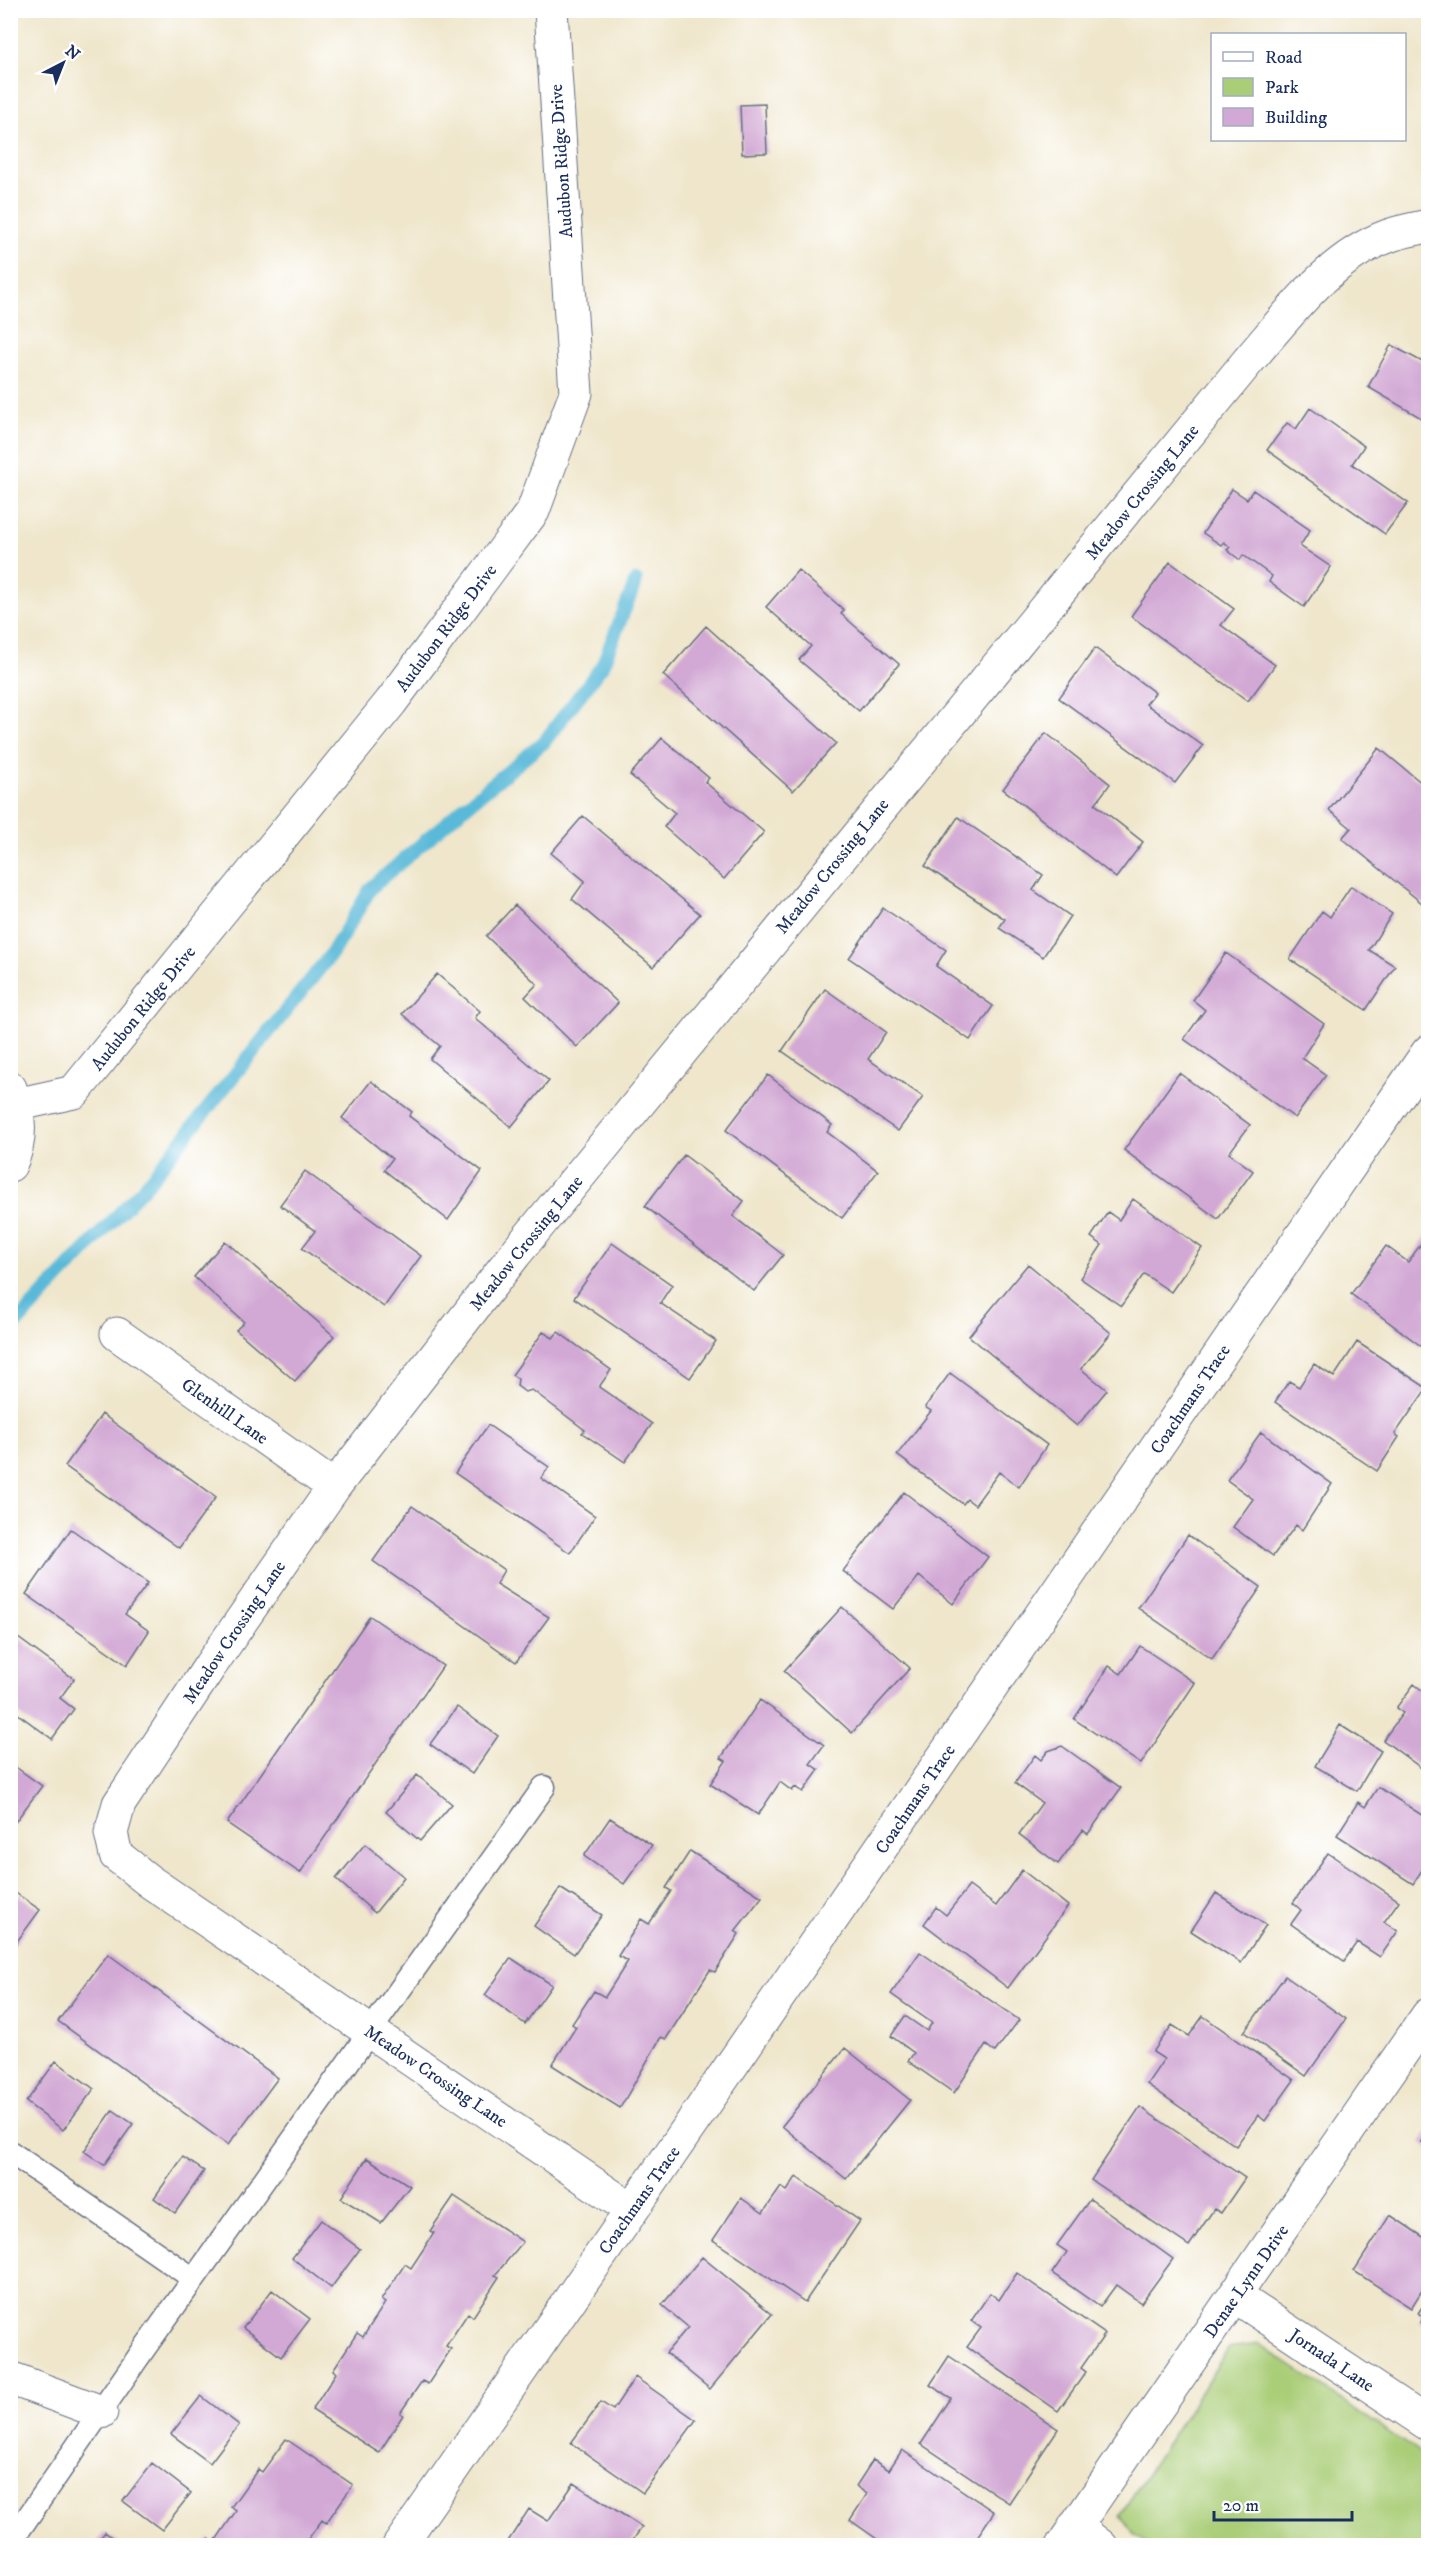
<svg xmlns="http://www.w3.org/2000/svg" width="1439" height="2556" viewBox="0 0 1439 2556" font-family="'IM FELL DW Pica',serif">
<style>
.green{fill:#aace78;stroke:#627e6b;stroke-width:1.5}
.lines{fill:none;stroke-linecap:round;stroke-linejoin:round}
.stream{stroke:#5ab9d8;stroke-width:14}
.building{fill:#d2a8d4}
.service-casing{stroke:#656f84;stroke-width:25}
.minor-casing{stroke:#656f84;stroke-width:35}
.service{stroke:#fff;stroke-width:22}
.minor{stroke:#fff;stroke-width:33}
.labels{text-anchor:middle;stroke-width:4.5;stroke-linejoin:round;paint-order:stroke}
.street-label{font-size:18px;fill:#1b2f5e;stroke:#fff}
</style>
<rect width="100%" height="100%" fill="#fff"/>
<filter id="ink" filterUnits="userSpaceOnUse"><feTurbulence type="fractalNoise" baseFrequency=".0167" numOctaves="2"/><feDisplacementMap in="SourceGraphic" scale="12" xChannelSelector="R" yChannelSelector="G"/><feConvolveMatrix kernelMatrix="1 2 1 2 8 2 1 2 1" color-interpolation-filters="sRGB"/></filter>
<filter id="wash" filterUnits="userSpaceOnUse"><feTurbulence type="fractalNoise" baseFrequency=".008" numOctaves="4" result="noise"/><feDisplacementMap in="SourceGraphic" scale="24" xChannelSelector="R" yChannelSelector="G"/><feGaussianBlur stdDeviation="1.35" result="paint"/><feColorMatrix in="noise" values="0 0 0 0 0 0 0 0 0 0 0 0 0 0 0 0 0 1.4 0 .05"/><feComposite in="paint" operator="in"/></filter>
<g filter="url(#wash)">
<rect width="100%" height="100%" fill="#efe6cb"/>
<path class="green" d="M 1259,2344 L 1428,2459 L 1428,2545 L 1150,2546 L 1135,2535 L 1120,2515 L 1229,2348 Z"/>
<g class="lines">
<path class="stream" d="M 10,1330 L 148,1183 L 332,953 L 371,888 L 461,810 L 544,742 L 602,666 L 636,581"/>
</g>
<g id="blocks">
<path class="building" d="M 765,104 L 767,153 L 742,154 L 740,105 Z
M 1391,345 L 1428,365 L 1428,422 L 1368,387 Z
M 1310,408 L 1364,446 L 1352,464 L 1408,503 L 1385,534 L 1267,450 L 1287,423 L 1296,429 Z
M 1232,489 L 1247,499 L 1253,490 L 1310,530 L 1300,546 L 1331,567 L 1304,607 L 1269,582 L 1272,576 L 1243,555 L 1240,560 L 1227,550 L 1230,547 L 1224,542 L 1221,545 L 1203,533 Z
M 1170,562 L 1234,609 L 1221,625 L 1275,665 L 1248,701 L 1131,616 Z
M 798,570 L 844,610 L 841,614 L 899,664 L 859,711 L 799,660 L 811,646 L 766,607 Z
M 706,626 L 836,743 L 793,791 L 663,675 Z
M 1095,648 L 1155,693 L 1146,704 L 1203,746 L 1175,783 L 1059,698 Z
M 1046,733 L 1110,784 L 1095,804 L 1143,842 L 1116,878 L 1003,789 Z
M 662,738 L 709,778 L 705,782 L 764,832 L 724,879 L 664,827 L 675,813 L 630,775 Z
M 1379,748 L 1428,788 L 1428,857 L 1427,859 L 1428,861 L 1428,908 L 1342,838 L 1351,828 L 1329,810 Z
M 583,816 L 700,914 L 653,967 L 572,899 L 585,881 L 551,853 Z
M 958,817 L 1043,875 L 1033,890 L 1070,916 L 1043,957 L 999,928 L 1005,919 L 925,866 Z
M 1351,886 L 1392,914 L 1369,950 L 1395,966 L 1366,1010 L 1290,959 L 1322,911 L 1330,917 Z
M 515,905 L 618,1003 L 577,1047 L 525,997 L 537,984 L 486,936 Z
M 883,908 L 946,950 L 936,966 L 993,1006 L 970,1040 L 849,958 Z
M 1226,953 L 1324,1024 L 1302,1058 L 1326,1075 L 1295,1118 L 1184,1039 L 1205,1010 L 1193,1000 Z
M 437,974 L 480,1011 L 475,1018 L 549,1081 L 511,1127 L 430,1059 L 440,1046 L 402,1014 Z
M 825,989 L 886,1032 L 868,1059 L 923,1097 L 898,1131 L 782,1051 Z
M 1179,1073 L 1250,1125 L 1229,1153 L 1253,1171 L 1218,1219 L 1124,1150 Z
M 768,1075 L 832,1125 L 827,1132 L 878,1171 L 842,1218 L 726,1130 Z
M 371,1081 L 412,1112 L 409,1116 L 482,1171 L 448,1220 L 384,1170 L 392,1159 L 342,1118 Z
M 684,1155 L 744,1201 L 733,1216 L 783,1255 L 754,1291 L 645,1206 Z
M 305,1171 L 421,1256 L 384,1307 L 302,1248 L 315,1231 L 280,1205 Z
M 1133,1199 L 1202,1248 L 1171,1292 L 1144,1274 L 1121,1306 L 1080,1278 L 1102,1245 L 1091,1237 L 1108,1212 L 1119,1220 Z
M 1428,1234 L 1428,1337 L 1421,1346 L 1351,1294 L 1386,1246 L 1408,1262 Z
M 225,1241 L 334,1336 L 295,1381 L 236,1330 L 244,1322 L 194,1277 Z
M 612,1243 L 672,1285 L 660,1303 L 716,1341 L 690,1378 L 574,1298 Z
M 1028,1264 L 1111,1333 L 1081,1369 L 1107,1390 L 1077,1426 L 969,1336 Z
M 543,1332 L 553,1338 L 558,1332 L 611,1370 L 599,1387 L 652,1424 L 625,1462 L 582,1433 L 585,1430 L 532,1390 L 525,1392 L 517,1386 L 518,1379 L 512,1375 Z
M 1357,1342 L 1427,1388 L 1395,1434 L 1399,1437 L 1377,1471 L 1275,1402 L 1289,1381 L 1299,1387 L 1314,1364 L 1334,1377 Z
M 950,1373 L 1047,1445 L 1019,1487 L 999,1472 L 975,1505 L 967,1499 L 963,1504 L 897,1455 L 931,1411 L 925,1407 Z
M 102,1414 L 216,1497 L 179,1548 L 65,1466 Z
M 488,1425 L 549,1467 L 541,1478 L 595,1516 L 570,1553 L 455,1473 Z
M 1261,1432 L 1332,1484 L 1302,1530 L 1296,1525 L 1273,1556 L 1233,1527 L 1253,1499 L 1227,1480 Z
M 904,1492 L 988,1557 L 953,1604 L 919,1576 L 893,1609 L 843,1571 Z
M 412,1506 L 504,1570 L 496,1584 L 549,1617 L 516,1662 L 373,1561 Z
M 71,1529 L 148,1583 L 125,1614 L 149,1631 L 127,1665 L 26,1594 Z
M 1188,1535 L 1261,1587 L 1212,1659 L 1138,1608 Z
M 842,1607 L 910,1668 L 852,1733 L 784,1671 Z
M 370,1616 L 443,1666 L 300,1873 L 227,1823 Z
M 10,1632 L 74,1679 L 60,1698 L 74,1709 L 52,1739 L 10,1708 Z
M 1140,1646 L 1195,1683 L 1141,1764 L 1074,1719 L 1109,1666 L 1121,1674 Z
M 1414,1684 L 1428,1695 L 1428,1773 L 1383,1740 L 1403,1713 L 1396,1708 Z
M 760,1700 L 824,1745 L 810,1764 L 819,1770 L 803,1792 L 795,1787 L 792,1791 L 780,1782 L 758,1815 L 710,1784 L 726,1761 L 721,1758 Z
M 457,1707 L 498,1736 L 472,1774 L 430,1744 Z
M 1340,1725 L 1381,1751 L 1357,1791 L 1315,1766 Z
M 1062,1746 L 1121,1788 L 1088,1834 L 1083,1830 L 1058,1864 L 1019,1834 L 1042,1803 L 1015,1783 L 1035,1755 L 1041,1760 L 1048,1751 Z
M 10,1763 L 42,1786 L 10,1829 Z
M 417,1775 L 452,1804 L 420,1841 L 386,1812 Z
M 1378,1787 L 1428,1819 L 1428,1861 L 1413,1884 L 1337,1835 L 1358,1802 L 1365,1807 Z
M 610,1818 L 652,1845 L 624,1884 L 584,1856 Z
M 365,1844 L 404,1877 L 375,1913 L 336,1879 Z
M 690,1851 L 762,1897 L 735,1931 L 739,1934 L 715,1972 L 710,1970 L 666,2039 L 661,2037 L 620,2108 L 552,2065 L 576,2027 L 572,2024 L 594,1991 L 605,1997 L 628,1961 L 618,1956 L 641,1919 L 649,1924 L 671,1891 L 666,1888 Z
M 1328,1853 L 1399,1901 L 1384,1922 L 1398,1931 L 1380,1957 L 1357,1942 L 1344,1961 L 1291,1924 L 1301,1910 L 1293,1903 Z
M 1022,1870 L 1068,1906 L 1008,1988 L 924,1924 L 936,1907 L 946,1915 L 969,1886 L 996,1906 Z
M 560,1888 L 602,1915 L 574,1954 L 534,1926 Z
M 10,1889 L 40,1910 L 10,1951 Z
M 1216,1893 L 1266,1925 L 1241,1963 L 1191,1931 Z
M 920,1952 L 1019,2020 L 995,2052 L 986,2045 L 954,2093 L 908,2061 L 914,2053 L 891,2036 L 905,2016 L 927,2031 L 932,2023 L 891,1994 Z
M 108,1954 L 278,2078 L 228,2145 L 58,2021 Z
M 511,1958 L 552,1985 L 525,2024 L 485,1995 Z
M 1285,1976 L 1346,2019 L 1306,2076 L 1244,2032 Z
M 1203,2016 L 1294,2080 L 1265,2121 L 1258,2115 L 1236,2146 L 1147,2084 L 1164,2059 L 1153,2052 L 1172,2025 L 1189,2036 Z
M 845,2048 L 910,2100 L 846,2179 L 782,2126 Z
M 56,2061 L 94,2089 L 63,2130 L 26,2102 Z
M 1140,2107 L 1245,2178 L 1221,2213 L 1214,2209 L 1189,2246 L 1091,2180 Z
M 113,2110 L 133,2124 L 104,2165 L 84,2151 Z
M 1428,2133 L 1428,2148 L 1421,2142 Z
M 183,2157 L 204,2171 L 175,2213 L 154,2198 Z
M 367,2158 L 410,2186 L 381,2223 L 341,2198 Z
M 796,2177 L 860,2221 L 805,2302 L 713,2240 L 741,2198 L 763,2213 L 781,2187 L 787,2191 Z
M 454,2196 L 523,2242 L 495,2275 L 499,2277 L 473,2317 L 468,2313 L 446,2346 L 451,2349 L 428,2384 L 422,2381 L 400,2413 L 403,2415 L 379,2453 L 312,2410 L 336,2373 L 333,2370 L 357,2333 L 363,2337 L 385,2303 L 381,2300 L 405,2264 L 411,2268 L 434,2233 L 430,2231 Z
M 1090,2199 L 1173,2259 L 1141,2303 L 1116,2285 L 1100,2307 L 1052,2273 L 1067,2252 L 1057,2245 Z
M 1390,2215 L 1428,2240 L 1428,2281 L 1411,2308 L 1354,2271 Z
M 321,2220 L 360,2249 L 331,2288 L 292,2258 Z
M 702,2257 L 772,2314 L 710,2389 L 666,2353 L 688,2327 L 662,2305 Z
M 1017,2273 L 1105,2334 L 1081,2368 L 1086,2372 L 1058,2411 L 967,2347 L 981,2328 L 971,2321 L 990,2293 L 999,2300 Z
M 272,2290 L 310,2319 L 281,2357 L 243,2328 Z
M 1428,2298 L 1428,2329 L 1420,2322 L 1423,2317 L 1418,2313 Z
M 949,2356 L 1058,2429 L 1009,2503 L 921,2444 L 951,2398 L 930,2385 Z
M 635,2377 L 696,2420 L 643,2493 L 571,2443 L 601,2402 L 613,2410 Z
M 201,2396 L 239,2425 L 210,2463 L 171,2434 Z
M 286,2439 L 353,2485 L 326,2523 L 322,2520 L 303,2546 L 205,2546 L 209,2539 L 214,2543 L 236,2511 L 231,2507 L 258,2469 L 262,2472 Z
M 902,2450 L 994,2512 L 971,2546 L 959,2543 L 957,2546 L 887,2546 L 850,2520 L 867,2494 L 856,2486 L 873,2460 L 889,2470 Z
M 152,2463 L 191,2493 L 162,2530 L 123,2501 Z
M 574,2483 L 642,2527 L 629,2546 L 505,2546 L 529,2509 L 548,2521 Z
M 105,2532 L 123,2546 L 94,2546 Z"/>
</g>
</g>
<g filter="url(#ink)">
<use href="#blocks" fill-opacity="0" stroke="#656f84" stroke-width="1.5"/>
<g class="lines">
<defs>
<path id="service" d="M 10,2152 L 194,2279
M 10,2543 L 144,2349 L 544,1787"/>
<path id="minor" d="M 10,1088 C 20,1113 22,1140 10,1165
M 15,1105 L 74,1092 L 391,702 L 533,511 L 576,393 L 551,10
M 117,1334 L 334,1487
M 632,2210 L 149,1881 L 116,1855 L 111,1833 L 119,1804 L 210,1666 L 334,1487 L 515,1254 L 1249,360 C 1289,314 1329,258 1388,236 C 1401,231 1415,229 1428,226
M 1235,2296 L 1428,2424
M 10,2378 L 101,2412
M 1075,2526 L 1101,2546
M 399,2546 L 632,2210 L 1428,1052
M 1062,2546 L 1428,2015"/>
</defs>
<use href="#service" class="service-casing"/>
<use href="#minor" class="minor-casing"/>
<use href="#service" class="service"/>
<use href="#minor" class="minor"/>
</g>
</g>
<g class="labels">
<g class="street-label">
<text transform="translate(561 161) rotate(-94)" y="6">Audubon Ridge Drive</text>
<text transform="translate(1142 492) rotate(-51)" y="6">Meadow Crossing Lane</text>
<text transform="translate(446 628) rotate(-53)" y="6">Audubon Ridge Drive</text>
<text transform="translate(832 866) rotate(-51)" y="6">Meadow Crossing Lane</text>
<text transform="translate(143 1008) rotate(-51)" y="6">Audubon Ridge Drive</text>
<text transform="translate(526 1243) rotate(-51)" y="6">Meadow Crossing Lane</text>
<text transform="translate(1190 1399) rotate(-56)" y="6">Coachmans Trace</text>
<text transform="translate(225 1411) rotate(35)" y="6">Glenhill Lane</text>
<text transform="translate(234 1632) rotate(-56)" y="6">Meadow Crossing Lane</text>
<text transform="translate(915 1799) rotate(-56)" y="6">Coachmans Trace</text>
<text transform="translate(436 2076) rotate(34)" y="6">Meadow Crossing Lane</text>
<text transform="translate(639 2200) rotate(-55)" y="6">Coachmans Trace</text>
<text transform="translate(1246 2281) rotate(-55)" y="6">Denae Lynn Drive</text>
<text transform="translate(1332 2360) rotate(34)" y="6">Jornada Lane</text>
</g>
</g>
<rect width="1439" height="2556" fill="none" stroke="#fff" stroke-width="36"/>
<rect x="1211" y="33" width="195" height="108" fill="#ffffff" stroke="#a4acbf" stroke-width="1.5"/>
<rect x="1223" y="52" width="30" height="9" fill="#ffffff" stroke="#a4acbf" stroke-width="1.5"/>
<text x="1265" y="63" font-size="18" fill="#1b2f5e">Road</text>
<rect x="1223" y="78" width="30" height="18" fill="#aace78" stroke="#a4acbf" stroke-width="1.5"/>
<text x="1265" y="93" font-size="18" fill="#1b2f5e">Park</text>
<rect x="1223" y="108" width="30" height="18" fill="#d2a8d4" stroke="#a4acbf" stroke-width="1.5"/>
<text x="1265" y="123" font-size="18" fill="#1b2f5e">Building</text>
<g transform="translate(63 63) rotate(42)" stroke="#ffffff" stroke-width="4.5" paint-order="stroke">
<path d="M0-4.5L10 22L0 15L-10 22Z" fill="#1b2f5e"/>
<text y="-9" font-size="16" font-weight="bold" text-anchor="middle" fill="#1b2f5e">N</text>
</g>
<path d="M1214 2511v9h138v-9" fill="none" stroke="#1b2f5e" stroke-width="3"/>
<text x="1223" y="2511" font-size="18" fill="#1b2f5e" stroke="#ffffff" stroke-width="4.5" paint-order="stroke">20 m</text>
</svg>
